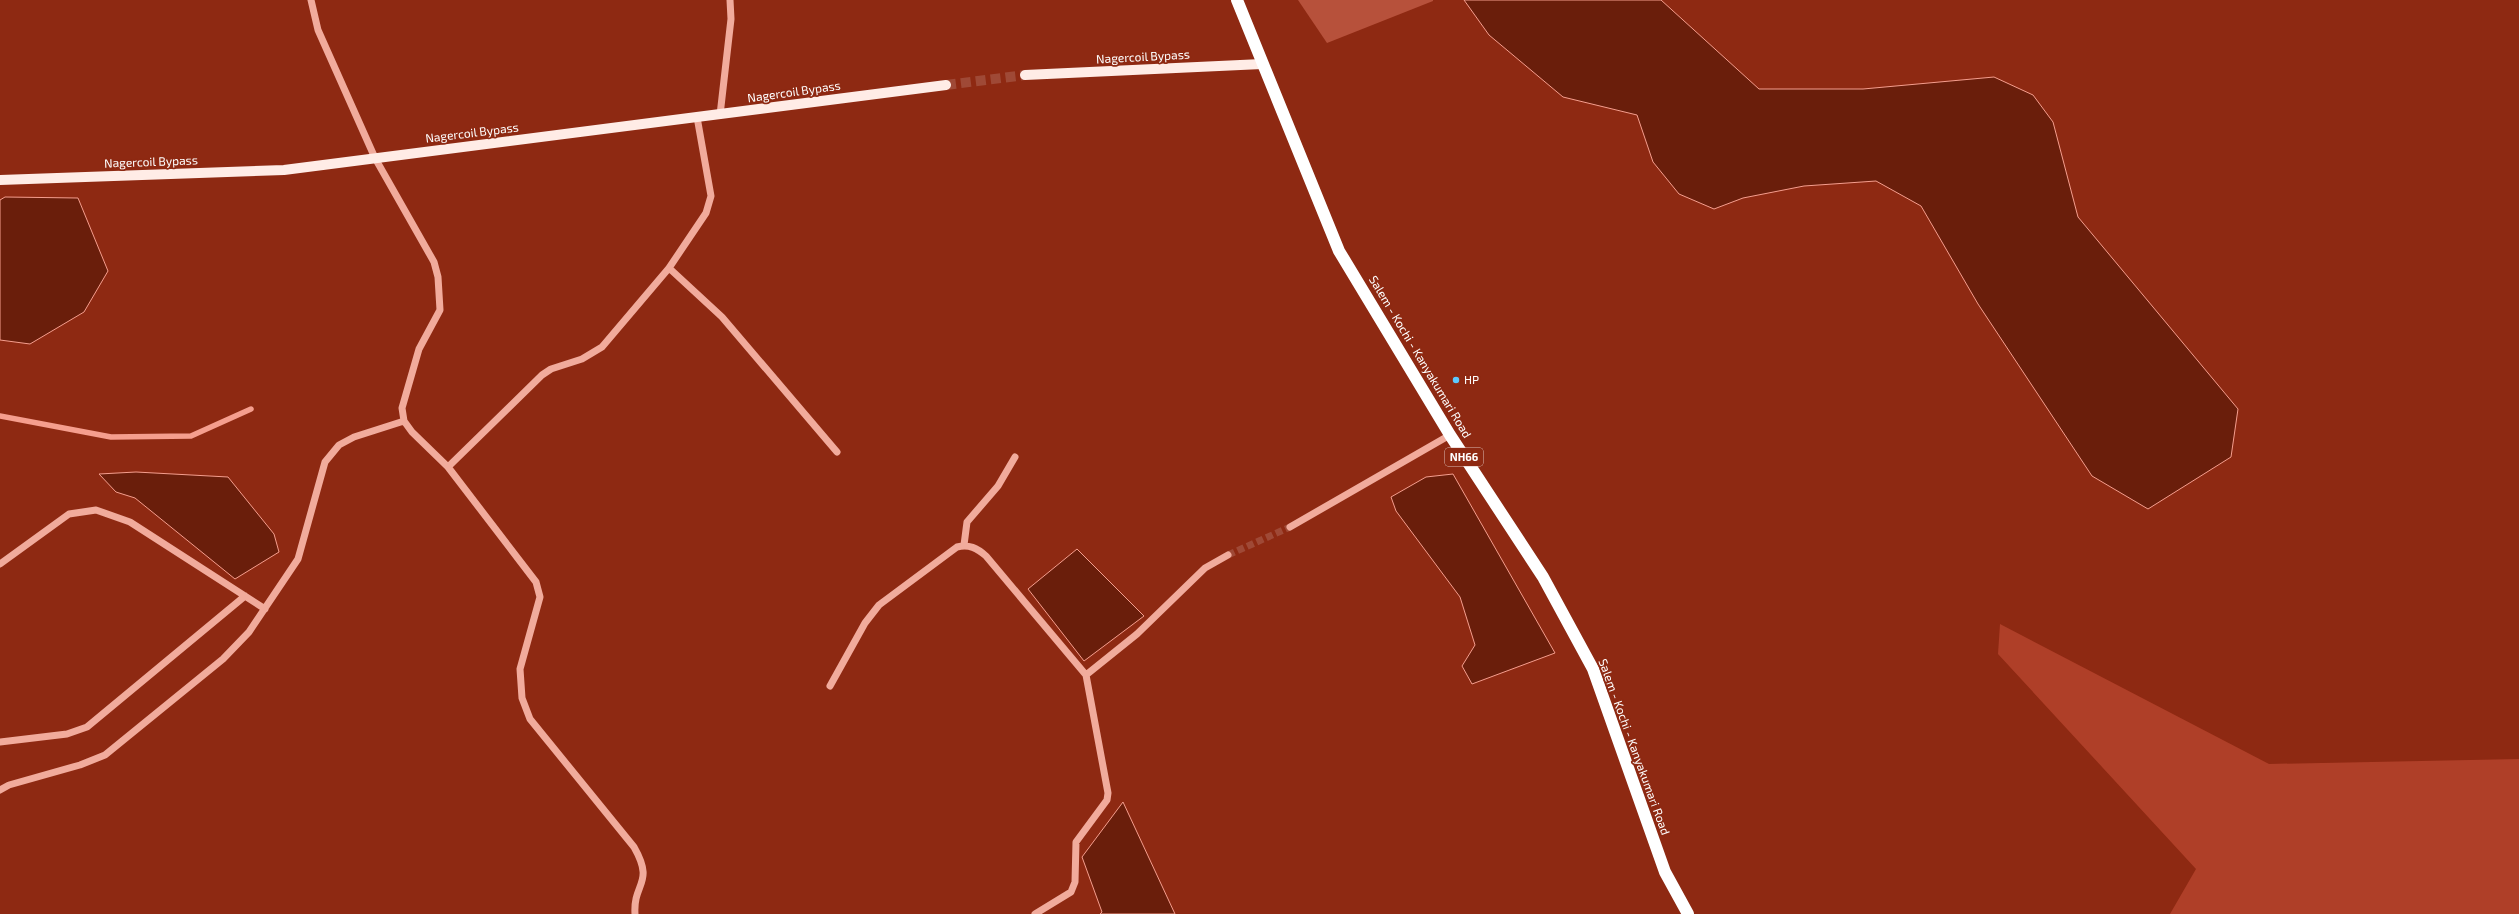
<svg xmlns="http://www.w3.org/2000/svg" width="2519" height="914" viewBox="0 0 2519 914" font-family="'Exo 2',sans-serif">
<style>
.green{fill:#af3f28}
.water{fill:#6a1e0b;stroke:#f59e8e}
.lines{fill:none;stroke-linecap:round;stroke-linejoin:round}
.stream{stroke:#f59e8e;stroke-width:5.5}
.building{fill:#b7513b}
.minor-tunnel{stroke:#9f4936;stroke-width:7;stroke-dasharray:7 3.5;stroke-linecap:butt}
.major-tunnel{stroke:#9f4936;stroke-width:10;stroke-dasharray:10 5;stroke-linecap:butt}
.minor{stroke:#f1ab9c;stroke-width:7}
.major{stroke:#ffece6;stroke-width:10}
.highway{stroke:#fff;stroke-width:12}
.poi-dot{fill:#5cc9ff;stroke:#8e2912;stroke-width:1.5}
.labels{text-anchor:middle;stroke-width:3.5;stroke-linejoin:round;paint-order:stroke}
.shield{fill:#8e2912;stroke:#ddbfb8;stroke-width:1}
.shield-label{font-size:11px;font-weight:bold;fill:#fff}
.street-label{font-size:12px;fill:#fff;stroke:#8e2912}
.poi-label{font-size:12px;fill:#fff;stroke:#8e2912;text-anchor:start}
</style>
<rect width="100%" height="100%" fill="#8e2912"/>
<path class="green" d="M 2000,624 L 2269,764 L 2519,759 L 2519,914 L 2170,914 L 2196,869 L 1998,654 Z"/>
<path class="water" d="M 1464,0 L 1661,0 L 1759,89 L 1863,89 L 1994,77 L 2033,95 L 2053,122 L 2078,217 L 2238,409 L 2231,457 L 2148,509 L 2092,476 L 1978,304 L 1921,206 L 1876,181 L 1804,186 L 1743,198 L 1714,209 L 1679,194 L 1653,162 L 1637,115 L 1563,97 L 1489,35 Z
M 5,197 L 78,198 L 108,271 L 84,312 L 30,344 L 0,340 L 0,200 Z
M 136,472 L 228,477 L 274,534 L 279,552 L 235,579 L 135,498 L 116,492 L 99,474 Z
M 1453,474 L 1555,653 L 1472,684 L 1462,666 L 1475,645 L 1460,597 L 1396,511 L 1391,497 L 1426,477 Z
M 1077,549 L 1144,616 L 1084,661 L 1028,589 Z
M 1123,802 L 1175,914 L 1100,914 L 1102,912 L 1082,857 Z"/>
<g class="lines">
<path class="stream" d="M 0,416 L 111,437 L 191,436 L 251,409"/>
</g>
<path class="building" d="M 1298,0 L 1433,0 L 1433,1 L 1327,43 Z"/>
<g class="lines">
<path class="minor-tunnel" d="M 1228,555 L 1290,527"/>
<path class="major-tunnel" d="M 946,85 L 1025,75"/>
<path class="minor" d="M 311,0 L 318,30 L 375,158 L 434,262 L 438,277 L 440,310 L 419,349 L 402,408 L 404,421 L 412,432 L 448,467 L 536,582 L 540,597 L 520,669 L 522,698 L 530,719 L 634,847 C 655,884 633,882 635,914
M 720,115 L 731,19 L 730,0
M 669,268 L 722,317 L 837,452
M 448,467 L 542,375 L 551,369 L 582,359 L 602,347 L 669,268 L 706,213 L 711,196 L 697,117
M 1290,527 L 1450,435
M 964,545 L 967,522 L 998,486 L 1015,457
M 0,564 L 69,514 L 96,510 L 130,522 L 265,609
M 830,686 L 865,623 L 879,605 L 957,547 C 969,544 977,548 986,556 L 1086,675
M 0,742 L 67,734 L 87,727 L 245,596
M 0,790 L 9,785 L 80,765 L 105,755 L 223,659 L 249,632 L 298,559 L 325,462 L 339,445 L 354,437 L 404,421
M 1035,914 L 1071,892 L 1075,882 L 1076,842 L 1107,800 L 1108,793 L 1086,675 L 1137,634 L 1205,568 L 1228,555"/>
<path class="major" d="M 1025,75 L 1262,64
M 0,180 L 284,170 L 946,85"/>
<path class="highway" d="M 1237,0 L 1339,251 L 1450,435 L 1543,577 L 1593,669 L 1665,872 L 1688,914"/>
</g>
<circle class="poi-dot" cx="1456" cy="380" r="4"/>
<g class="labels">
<rect class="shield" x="1445" y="448" width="38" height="18" rx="3"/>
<g class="shield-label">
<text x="1464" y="461">NH66</text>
</g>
<g class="street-label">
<text transform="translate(1143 57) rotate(-3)" y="4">Nagercoil Bypass</text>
<text transform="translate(794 92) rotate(-8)" y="4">Nagercoil Bypass</text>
<text transform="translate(472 133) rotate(-7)" y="4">Nagercoil Bypass</text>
<text transform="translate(151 162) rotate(-2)" y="4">Nagercoil Bypass</text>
<text transform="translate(1420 357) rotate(59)" y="4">Salem - Kochi - Kanyakumari Road</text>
<text transform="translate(1634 747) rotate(70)" y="4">Salem - Kochi - Kanyakumari Road</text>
</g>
<g class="poi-label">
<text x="1464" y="384">HP</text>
</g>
</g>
</svg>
